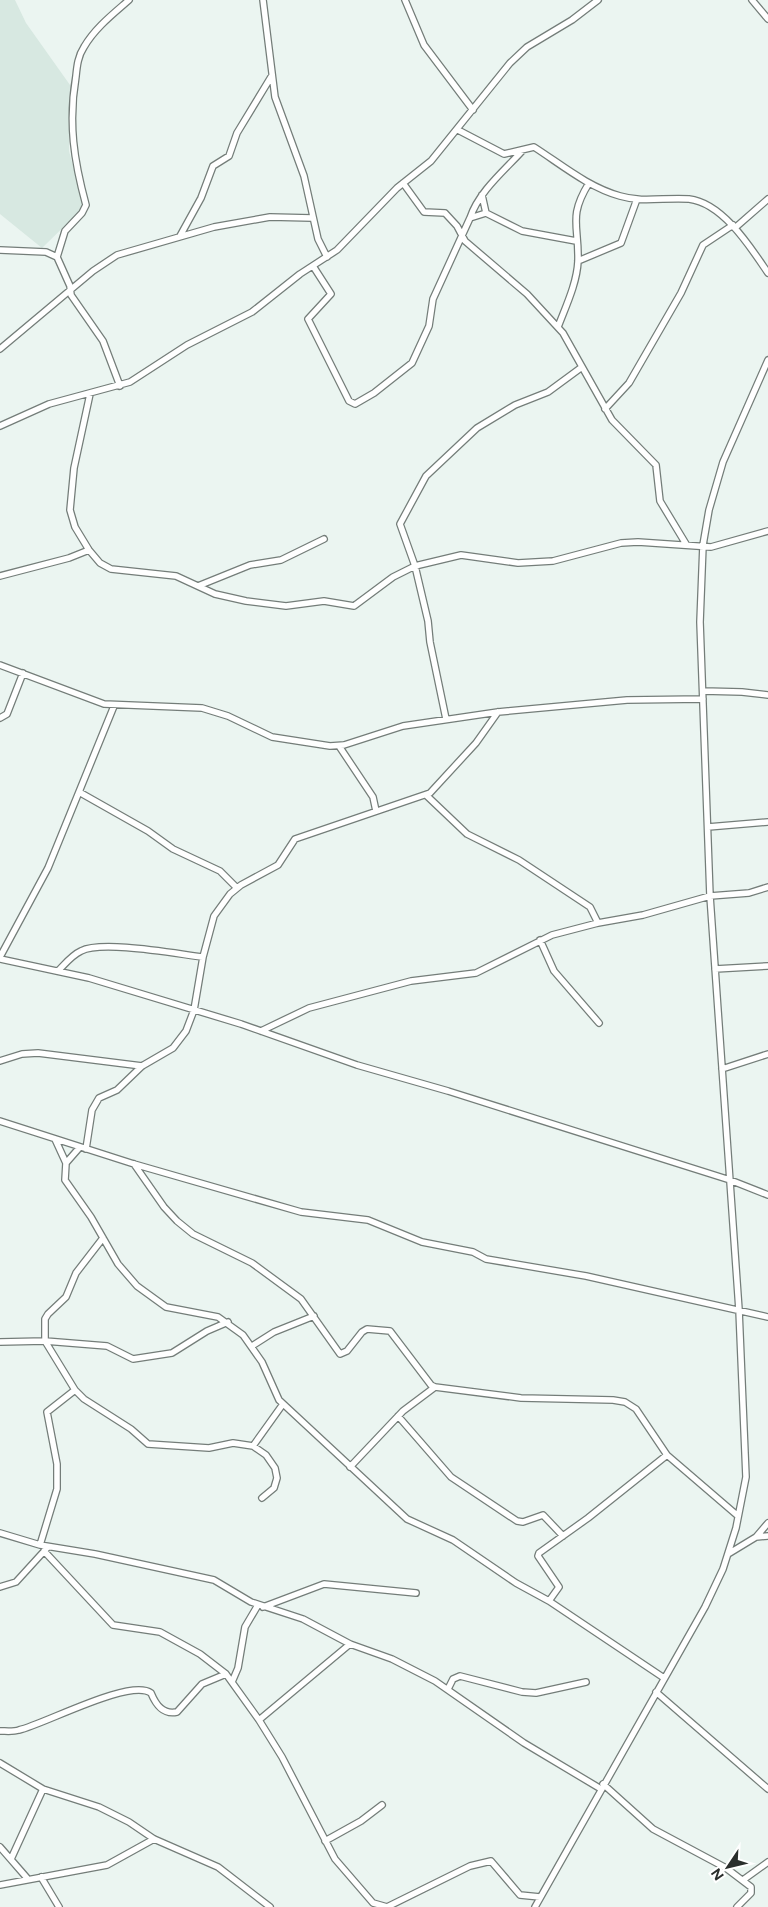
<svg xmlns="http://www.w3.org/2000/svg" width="768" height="1907" viewBox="0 0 768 1907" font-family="Figtree,sans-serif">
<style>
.built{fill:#d7e8e1}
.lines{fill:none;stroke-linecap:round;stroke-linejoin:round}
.street-casing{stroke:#747d79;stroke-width:8}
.street{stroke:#fff;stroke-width:5.5}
</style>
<rect width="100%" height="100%" fill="#ebf5f1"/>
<path class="built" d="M 0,0 L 15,0 L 26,23 L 70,85 L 69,151 L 84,207 L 42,248 L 0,214 Z"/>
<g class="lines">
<defs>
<path id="street" d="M 263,0 L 275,97 L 304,176 L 318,239 L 327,257
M 405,0 L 424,45 L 473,110
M 752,0 L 768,19
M 458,130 L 504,154 L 534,147 C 562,165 588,187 620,196 C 643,203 666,197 689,199 C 723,203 751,248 768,273
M 403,183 L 424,212 L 445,213 L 457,226 L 465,241 L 527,294 L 563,333 L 612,420 L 656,465 L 660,501 L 686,544
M 482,195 L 486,213
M 470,218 C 479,191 505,170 523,150
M 736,227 L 768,199
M 180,236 L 201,198 L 213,166 L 229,156 L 237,133 L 271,77
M 0,250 L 46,252 L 57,257 L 70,286 L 71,295 L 103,341 L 120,386
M 57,257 L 65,231 L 82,213 L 86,205 C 74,161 68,123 76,76 C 77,66 78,56 84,47 C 95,28 113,14 129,0
M 578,261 L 621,243 L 637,199
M 313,266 L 331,294 L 308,319 L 349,401 L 355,404 L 374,393 L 412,363 L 429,326 L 433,299 L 470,218 L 486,213 L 522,231 L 576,241
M 558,327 C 566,306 577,283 578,261 C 579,225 568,217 589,183
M 0,349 L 93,271 L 117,255 L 214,227 L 270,217 L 312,218
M 90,394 L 74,468 L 70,510 L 75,527 L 89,550 L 100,563 L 111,569 L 176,576 L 215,594 L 246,601 L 286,606 L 324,601 L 354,606 L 393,577 L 415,566 L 461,555 L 518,563 L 553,561 L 621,543 L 638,542 L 711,547 L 768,531
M 605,409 L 629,383 L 681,293 L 703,245 L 733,225
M 0,426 L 49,404 L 130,382 L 187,345 L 252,312 L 300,274 L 337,250 L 397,188 L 431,161 L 510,63 L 527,47 L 572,20 L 598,0
M 0,576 L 69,558 L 89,550
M 198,586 L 250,565 L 281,560 L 324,539
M 0,665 L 104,704 L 202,708 L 228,716 L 272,737 L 330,746 L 344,745 L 403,726 L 498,712 L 627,700 L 703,699
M 703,691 L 742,692 L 768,695
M 0,718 L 7,714 L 23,673
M 446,719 L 430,642 L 428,621 L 415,566 L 400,524 L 426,476 L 477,428 L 515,405 L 548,392 L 582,367
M 339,746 L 373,797 L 376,811
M 79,792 L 148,831 L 173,849 L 220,871 L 237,888
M 426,795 L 467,834 L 519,860 L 590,907 L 598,923
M 708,827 L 768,822
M 540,940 L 554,971 L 599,1023
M 0,957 L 48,868 L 114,706
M 0,959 L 89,978 L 241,1024 L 357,1065 L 448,1091 L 730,1180 L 768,1195
M 715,969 L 768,966
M 58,971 C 65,964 72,955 81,951 C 102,940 177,954 203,957
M 261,1031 L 309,1008 L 411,981 L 476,973 L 552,935 L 598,923 L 643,915 L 710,896 L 749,893 L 768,887
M 0,1061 L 22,1054 L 38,1053 L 142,1066
M 722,1069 L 768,1054
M 0,1121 L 134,1164 L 301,1212 L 368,1220 L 422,1242 L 473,1252 L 486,1259 L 586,1276 L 768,1317
M 55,1139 L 66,1163 L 65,1180 L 91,1217 L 118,1264 L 137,1286 L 166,1307 L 218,1317 L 243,1335 L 262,1362 L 279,1400 L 407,1519 L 453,1540 L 516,1583 L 549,1601 L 664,1678
M 86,1149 L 92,1110 L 99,1098 L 117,1090 L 142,1066 L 173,1048 L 186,1031 L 194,1010 L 203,957 L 214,916 L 230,894 L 241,885 L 278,865 L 295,839 L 430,793 L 476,743 L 498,712
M 66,1163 L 80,1147
M 134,1164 L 164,1207 L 177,1221 L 193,1234 L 252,1263 L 301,1299 L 340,1354 L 347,1351 L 362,1332 L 367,1329 L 390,1331 L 431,1385 L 435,1387 L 521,1398 L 613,1400 L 625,1402 L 636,1409 L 667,1455 L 738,1516
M 103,1238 L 76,1273 L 66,1297 L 48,1314 L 45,1319 L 45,1341 L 75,1390 L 84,1399 L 131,1429 L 148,1444 L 209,1448 L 233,1443 L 253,1446 L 266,1455 L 275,1468 L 277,1478 L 274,1488 L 262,1498
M 0,1342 L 45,1341 L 107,1346 L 133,1359 L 172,1353 L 207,1331 L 228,1322
M 252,1346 L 274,1332 L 314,1316
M 398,1416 L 451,1477 L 517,1521 L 523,1522 L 543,1515 L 563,1536
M 253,1446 L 283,1404
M 350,1467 L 403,1411 L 435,1387
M 0,1533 L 40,1545 L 95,1554 L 214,1580 L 251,1602 L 303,1619 L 350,1644 L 392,1659 L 435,1681 L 524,1743 L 601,1789
M 756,1537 L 768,1523
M 40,1545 L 57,1489 L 57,1464 L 47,1412 L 75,1390
M 44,1551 L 113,1625 L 160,1632 L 200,1654 L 226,1674 L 259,1720 L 282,1757 L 335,1859 L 373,1903 L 387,1907 L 470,1866 L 491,1861 L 520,1895 L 540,1897
M 728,1554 L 756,1537 L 768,1536
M 0,1587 L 16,1582 L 47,1548
M 549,1601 L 559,1587 L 538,1556 L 539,1553 L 588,1518 L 667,1455
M 263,1607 L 324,1584 L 416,1593
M 232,1682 L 238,1668 L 245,1627 L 258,1605
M 448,1689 L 453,1679 L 460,1676 L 522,1692 L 536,1693 L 586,1682
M 656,1692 L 768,1789
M 259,1720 L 350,1644
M 0,1731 C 6,1731 13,1732 19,1730 C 45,1724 130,1678 151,1693 C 156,1705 163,1715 177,1712 L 202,1684 L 226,1674
M 0,1763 L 43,1789 L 99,1807 L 129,1822 L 154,1839 L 218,1867 L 270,1907
M 603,1784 L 653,1829 L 726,1868 L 751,1887 L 751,1893 L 737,1907
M 325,1841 L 361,1821 L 382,1805
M 0,1847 L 27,1878
M 11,1859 L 43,1789
M 41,1877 L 59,1907
M 743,1880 L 768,1862
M 0,1885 L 107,1865 L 154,1839
M 535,1907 L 705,1607 L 723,1569 L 736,1528 L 746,1477 L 739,1310 L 710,896 L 700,622 L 703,545 L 709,510 L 723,462 L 768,360"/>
</defs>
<use href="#street" class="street-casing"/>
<use href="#street" class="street"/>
</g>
<g transform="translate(728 1867) rotate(235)" stroke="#ffffff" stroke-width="4" paint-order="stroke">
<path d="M0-4L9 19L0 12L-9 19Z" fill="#2a2e2c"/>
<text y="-8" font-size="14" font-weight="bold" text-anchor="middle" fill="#2a2e2c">N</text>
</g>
</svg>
